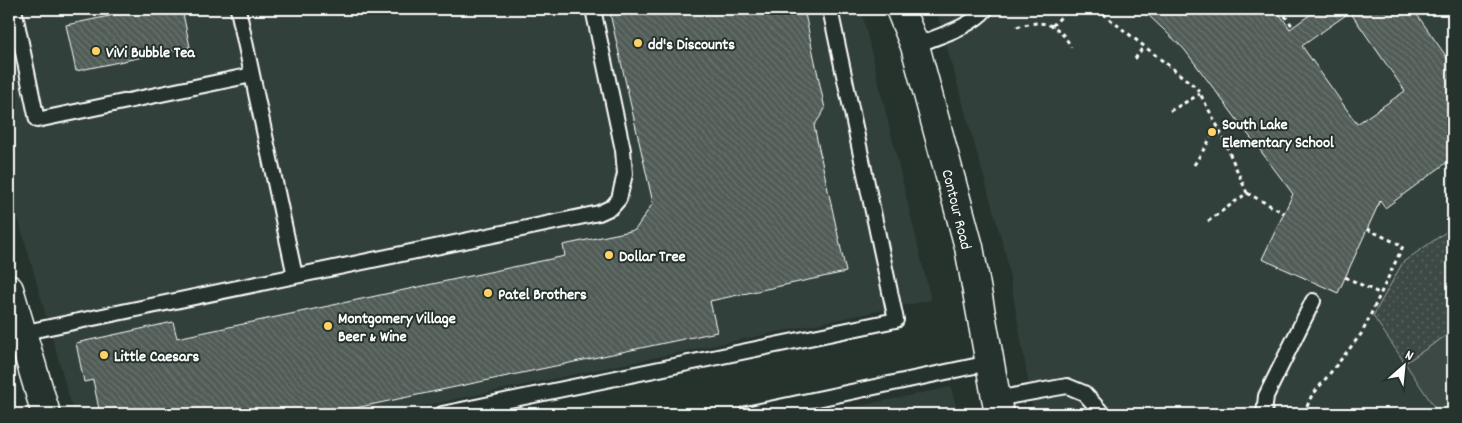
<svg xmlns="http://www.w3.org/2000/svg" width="1462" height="423" viewBox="0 0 1462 423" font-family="Dekko,sans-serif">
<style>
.built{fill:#333f3a}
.park{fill:url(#park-dots);stroke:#9ea4a2}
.pitch{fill:#3e4944;stroke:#9ea4a2}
.building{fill:url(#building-back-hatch);stroke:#fff;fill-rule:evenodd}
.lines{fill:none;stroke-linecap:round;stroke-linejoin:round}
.service-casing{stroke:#fff;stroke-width:18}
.tertiary-casing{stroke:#fff;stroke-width:31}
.path{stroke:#fff;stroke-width:3;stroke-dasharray:4 4;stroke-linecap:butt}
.service{stroke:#26332d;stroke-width:14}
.tertiary{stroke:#26332d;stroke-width:28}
.poi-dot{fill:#ffd166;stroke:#26332d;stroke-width:2}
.labels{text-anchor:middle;stroke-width:4;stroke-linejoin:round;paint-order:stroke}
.poi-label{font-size:16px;font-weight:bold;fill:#fff;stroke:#26332d;text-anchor:start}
.street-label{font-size:16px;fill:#fff;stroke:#26332d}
</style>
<defs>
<pattern id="park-dots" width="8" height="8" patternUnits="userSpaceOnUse" patternTransform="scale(1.25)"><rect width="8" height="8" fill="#3e4944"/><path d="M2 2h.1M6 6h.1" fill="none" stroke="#5b6460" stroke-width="1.8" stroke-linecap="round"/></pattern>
<pattern id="building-back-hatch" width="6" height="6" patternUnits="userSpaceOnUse" patternTransform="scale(1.25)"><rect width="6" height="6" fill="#515c57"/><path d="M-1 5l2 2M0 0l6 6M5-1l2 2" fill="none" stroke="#6b7470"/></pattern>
</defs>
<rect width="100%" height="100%" fill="#26332d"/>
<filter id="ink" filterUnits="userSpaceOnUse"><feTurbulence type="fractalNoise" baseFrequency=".02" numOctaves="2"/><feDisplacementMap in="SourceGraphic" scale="10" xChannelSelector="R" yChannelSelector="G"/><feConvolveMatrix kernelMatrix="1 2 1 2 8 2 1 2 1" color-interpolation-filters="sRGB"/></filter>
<g filter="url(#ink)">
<path class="built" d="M 9,9 L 861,9 L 931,300 L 384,414 L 74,414 L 9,186 Z
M 936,9 L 1453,9 L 1453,414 L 1034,414 L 1006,255 Z
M 951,387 L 958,414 L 820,414 Z"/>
<path class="park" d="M 1453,227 L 1453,331 L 1405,363 L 1373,316 L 1403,262 Z"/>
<path class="pitch" d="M 1453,331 L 1453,414 L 1439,414 L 1405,363 Z"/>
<path class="building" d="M 143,9 L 182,9 L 190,47 L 76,71 L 66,25 Z
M 609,9 L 804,9 L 825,109 L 814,126 L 846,272 L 710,301 L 717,332 L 327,414 L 100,414 L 93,380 L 84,382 L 76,343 L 173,322 L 177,338 L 565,256 L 563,245 L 635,230 L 653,203 Z
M 1142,9 L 1276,9 L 1290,29 L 1318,9 L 1413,9 L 1453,66 L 1453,158 L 1385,208 L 1380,201 L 1338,293 L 1262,259 L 1293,194 L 1184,49 ZM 1350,12 L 1405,91 L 1357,124 L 1302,46 Z"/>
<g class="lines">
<defs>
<path id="service" d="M 14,9 L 37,120 L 252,75
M 238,9 L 295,276
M 915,46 C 937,36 970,28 986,9
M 21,333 L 599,213 L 612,207 L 619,199 L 625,174 L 623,150 L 593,9
M 996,399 L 1067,386 L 1084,393 L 1103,414
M 442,414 L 896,320 L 830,9
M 746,414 L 989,363
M 1264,414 L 1266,396 L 1313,301"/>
<path id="tertiary" d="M 900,9 L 915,46 L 969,247 L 999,414
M 9,289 L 46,414"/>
</defs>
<use href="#service" class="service-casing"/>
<use href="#tertiary" class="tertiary-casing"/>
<path class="path" d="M 1097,9 L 1197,88 L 1218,127 L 1247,193 L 1207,222
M 1280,9 L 1293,27
M 1052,26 L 1069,9
M 1017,27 C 1042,19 1058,22 1071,47
M 1135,59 L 1143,47
M 1170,111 L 1200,94
M 1194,165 L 1217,128
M 1247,193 L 1284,213
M 1345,277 L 1381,294
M 1304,414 L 1311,397 L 1362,333 L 1403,246 L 1367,229"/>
<use href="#service" class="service"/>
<use href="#tertiary" class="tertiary"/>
</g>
</g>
<g class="poi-dot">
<circle cx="638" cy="43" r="5"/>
<circle cx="96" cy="51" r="5"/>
<circle cx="1212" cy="132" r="5"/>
<circle cx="609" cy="255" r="5"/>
<circle cx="488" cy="293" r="5"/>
<circle cx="328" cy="326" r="5"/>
<circle cx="104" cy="355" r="5"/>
</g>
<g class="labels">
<g class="poi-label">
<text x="648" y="49">dd's Discounts</text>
<text x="106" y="57">ViVi Bubble Tea</text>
<text x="1222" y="129">South Lake<tspan x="1222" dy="18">Elementary School</tspan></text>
<text x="619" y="261">Dollar Tree</text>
<text x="498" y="299">Patel Brothers</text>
<text x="338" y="323">Montgomery Village<tspan x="338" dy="18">Beer &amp; Wine</tspan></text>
<text x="114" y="361">Little Caesars</text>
</g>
<g class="street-label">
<text transform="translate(958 209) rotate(76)" y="6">Contour Road</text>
</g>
</g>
<rect width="1462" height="423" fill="none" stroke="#26332d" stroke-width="30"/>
<rect x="15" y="15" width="1432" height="393" fill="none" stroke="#fff" stroke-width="2" filter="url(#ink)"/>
<g transform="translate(1404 366) rotate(27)" stroke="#26332d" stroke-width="4" paint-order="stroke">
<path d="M0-4L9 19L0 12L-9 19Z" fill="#ffffff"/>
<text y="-8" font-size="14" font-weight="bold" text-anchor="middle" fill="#ffffff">N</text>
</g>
</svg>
